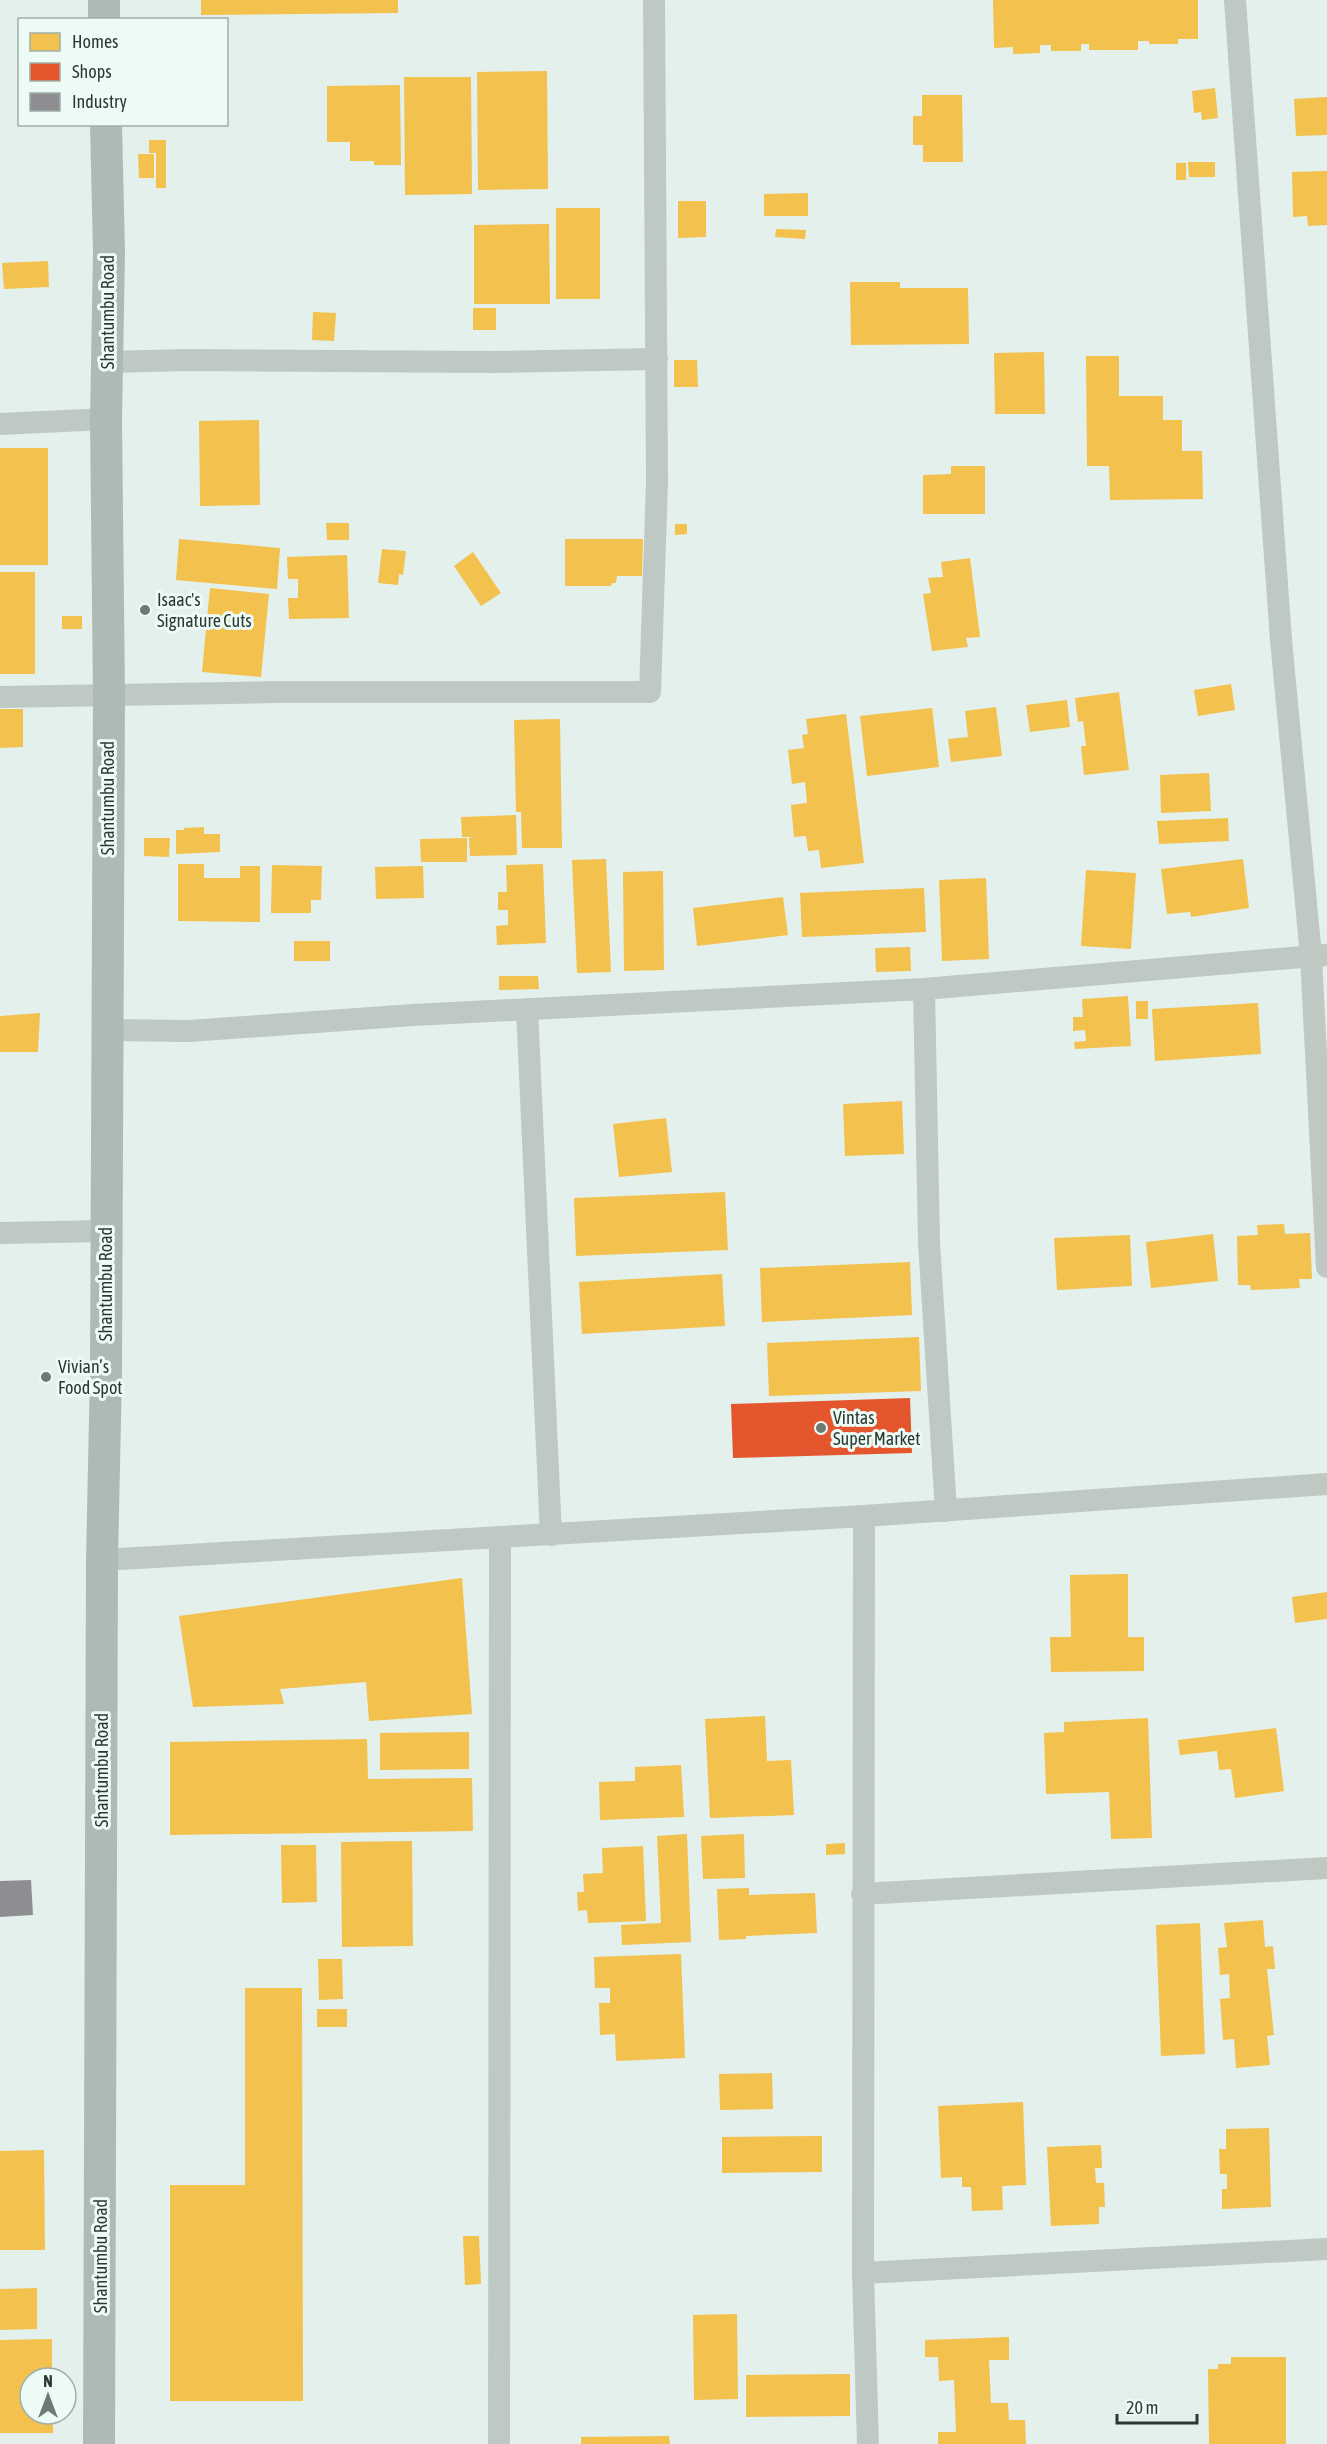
<svg xmlns="http://www.w3.org/2000/svg" width="1327" height="2444" viewBox="0 0 1327 2444" font-family="'Asap Condensed',sans-serif">
<style>
.homes{fill:#f2c14e}
.shops{fill:#e4572e}
.industry{fill:#8d8d92}
.lines{fill:none;stroke-linecap:round;stroke-linejoin:round}
.street{stroke:#bec9c4;stroke-width:22}
.secondary{stroke:#aebab4;stroke-width:32}
.poi-dot{fill:#6c7a72;stroke:#edfbf6;stroke-width:2}
.labels{text-anchor:middle;stroke-width:6;stroke-linejoin:round;paint-order:stroke}
.street-label{font-size:18px;fill:#2b3a31;stroke:#edfbf6}
.poi-label{font-size:18px;fill:#2b3a31;stroke:#edfbf6;text-anchor:start}
</style>
<rect width="100%" height="100%" fill="#e4f0eb"/>
<path class="homes" d="M 201,0 L 398,0 L 398,13 L 201,15 Z
M 993,0 L 1198,0 L 1198,39 L 1178,39 L 1178,44 L 1149,44 L 1149,41 L 1138,41 L 1138,50 L 1089,50 L 1089,44 L 1081,44 L 1081,51 L 1051,51 L 1051,45 L 1040,45 L 1040,53 L 1013,54 L 1013,47 L 994,48 Z
M 547,71 L 548,189 L 478,190 L 477,72 Z
M 404,77 L 471,77 L 472,194 L 405,195 Z
M 400,85 L 401,165 L 374,165 L 374,161 L 350,161 L 350,142 L 327,142 L 327,86 Z
M 1215,88 L 1218,118 L 1202,120 L 1201,112 L 1194,113 L 1192,91 Z
M 922,95 L 962,95 L 963,162 L 923,162 L 923,145 L 913,145 L 913,116 L 922,116 Z
M 1327,97 L 1327,135 L 1296,136 L 1294,99 Z
M 149,140 L 166,140 L 166,188 L 156,188 L 156,153 L 149,153 Z
M 138,154 L 154,154 L 154,178 L 139,178 Z
M 1188,162 L 1215,162 L 1215,177 L 1189,177 Z
M 1176,163 L 1186,163 L 1186,180 L 1176,180 Z
M 1327,171 L 1327,225 L 1308,226 L 1307,216 L 1293,217 L 1292,172 Z
M 808,193 L 808,216 L 764,216 L 764,194 Z
M 678,201 L 706,201 L 706,237 L 678,238 Z
M 556,208 L 600,208 L 600,299 L 556,299 Z
M 549,224 L 550,304 L 474,304 L 474,225 Z
M 776,229 L 806,230 L 805,239 L 775,237 Z
M 48,261 L 49,287 L 4,289 L 2,263 Z
M 850,282 L 900,282 L 900,288 L 968,288 L 969,344 L 851,345 Z
M 473,308 L 496,308 L 496,330 L 473,330 Z
M 313,312 L 336,313 L 334,341 L 312,340 Z
M 1044,352 L 1045,414 L 995,414 L 994,353 Z
M 1086,356 L 1119,356 L 1119,396 L 1163,396 L 1163,420 L 1182,420 L 1182,451 L 1202,451 L 1203,499 L 1110,500 L 1109,466 L 1087,466 Z
M 674,360 L 697,360 L 698,387 L 674,387 Z
M 259,420 L 260,505 L 200,506 L 199,421 Z
M 0,448 L 48,448 L 48,565 L 0,565 Z
M 951,466 L 985,466 L 985,514 L 923,514 L 923,475 L 951,474 Z
M 326,523 L 349,523 L 349,540 L 327,540 Z
M 675,524 L 687,524 L 687,534 L 675,535 Z
M 179,539 L 280,548 L 277,589 L 176,580 Z
M 565,539 L 643,539 L 642,576 L 617,576 L 616,583 L 612,583 L 611,586 L 565,586 Z
M 382,549 L 406,551 L 403,575 L 399,574 L 398,585 L 378,583 Z
M 473,552 L 501,593 L 481,606 L 454,566 Z
M 347,555 L 349,618 L 289,619 L 288,598 L 298,598 L 298,579 L 288,579 L 287,557 Z
M 970,558 L 980,637 L 966,638 L 968,647 L 932,651 L 923,594 L 931,593 L 928,578 L 943,577 L 941,562 Z
M 0,572 L 35,572 L 35,674 L 0,674 Z
M 210,588 L 269,594 L 261,677 L 202,672 Z
M 62,616 L 82,616 L 82,629 L 62,629 Z
M 1231,684 L 1235,710 L 1198,716 L 1194,690 Z
M 1119,692 L 1129,770 L 1084,775 L 1081,746 L 1086,746 L 1083,721 L 1078,722 L 1075,698 Z
M 1067,700 L 1070,727 L 1030,732 L 1026,705 Z
M 996,707 L 1002,756 L 951,762 L 948,739 L 968,737 L 965,711 Z
M 932,708 L 939,767 L 867,776 L 860,716 Z
M 0,709 L 23,709 L 23,747 L 0,748 Z
M 846,714 L 864,863 L 821,868 L 819,850 L 808,851 L 806,836 L 794,837 L 791,805 L 807,803 L 805,782 L 792,784 L 788,750 L 804,748 L 802,735 L 808,734 L 806,719 Z
M 560,719 L 562,848 L 522,848 L 521,812 L 516,812 L 514,720 Z
M 1209,773 L 1211,811 L 1161,813 L 1160,775 Z
M 516,815 L 517,855 L 470,856 L 469,838 L 472,837 L 462,837 L 461,817 Z
M 1228,818 L 1229,841 L 1159,844 L 1157,821 Z
M 204,827 L 204,834 L 220,834 L 220,852 L 176,854 L 176,830 L 184,830 L 184,828 Z
M 144,838 L 170,838 L 169,857 L 144,856 Z
M 467,838 L 467,862 L 421,862 L 420,839 Z
M 606,859 L 611,972 L 577,973 L 572,860 Z
M 1243,859 L 1249,908 L 1191,917 L 1190,912 L 1167,914 L 1161,869 Z
M 178,864 L 204,864 L 204,878 L 240,878 L 240,866 L 260,866 L 260,922 L 178,921 Z
M 543,864 L 546,943 L 497,945 L 496,926 L 508,925 L 508,910 L 498,910 L 498,892 L 507,892 L 506,865 Z
M 272,865 L 322,866 L 321,900 L 311,900 L 311,913 L 271,913 Z
M 423,866 L 424,898 L 376,899 L 375,867 Z
M 1086,870 L 1136,873 L 1131,949 L 1081,946 Z
M 663,871 L 664,970 L 624,971 L 623,872 Z
M 986,878 L 989,959 L 942,961 L 939,880 Z
M 924,888 L 926,932 L 802,937 L 800,893 Z
M 783,897 L 788,935 L 697,946 L 693,908 Z
M 294,941 L 330,941 L 330,961 L 294,961 Z
M 910,947 L 911,971 L 876,972 L 875,948 Z
M 499,976 L 538,976 L 539,989 L 499,990 Z
M 1128,996 L 1131,1046 L 1075,1049 L 1074,1042 L 1086,1041 L 1085,1030 L 1073,1031 L 1073,1017 L 1083,1017 L 1082,999 Z
M 1136,1001 L 1148,1001 L 1148,1019 L 1136,1019 Z
M 1258,1003 L 1261,1054 L 1155,1061 L 1152,1009 Z
M 40,1013 L 38,1052 L 0,1052 L 0,1016 Z
M 902,1101 L 904,1154 L 845,1156 L 843,1104 Z
M 666,1118 L 672,1172 L 619,1177 L 613,1124 Z
M 725,1192 L 728,1250 L 576,1256 L 574,1198 Z
M 1284,1224 L 1285,1234 L 1310,1233 L 1312,1279 L 1299,1279 L 1300,1288 L 1251,1290 L 1250,1285 L 1238,1285 L 1237,1236 L 1258,1235 L 1257,1225 Z
M 1213,1234 L 1218,1281 L 1151,1288 L 1146,1242 Z
M 1130,1235 L 1132,1286 L 1057,1290 L 1054,1238 Z
M 910,1262 L 912,1315 L 762,1322 L 760,1268 Z
M 722,1274 L 725,1326 L 582,1334 L 579,1282 Z
M 919,1337 L 921,1391 L 769,1396 L 767,1343 Z
M 1128,1574 L 1128,1637 L 1144,1637 L 1144,1671 L 1051,1672 L 1050,1637 L 1071,1637 L 1070,1575 Z
M 462,1578 L 472,1714 L 369,1721 L 366,1682 L 280,1689 L 284,1704 L 193,1707 L 179,1616 Z
M 1327,1592 L 1327,1619 L 1295,1623 L 1292,1597 Z
M 765,1716 L 767,1761 L 791,1760 L 794,1815 L 710,1818 L 705,1719 Z
M 1148,1718 L 1152,1838 L 1111,1839 L 1109,1792 L 1046,1794 L 1044,1733 L 1064,1732 L 1064,1722 Z
M 1276,1728 L 1284,1791 L 1235,1798 L 1231,1769 L 1219,1770 L 1217,1751 L 1180,1755 L 1178,1740 Z
M 469,1732 L 469,1769 L 380,1770 L 380,1733 Z
M 367,1739 L 368,1779 L 472,1778 L 473,1831 L 170,1835 L 170,1742 Z
M 681,1765 L 684,1817 L 600,1820 L 599,1782 L 635,1781 L 635,1767 Z
M 687,1834 L 691,1942 L 622,1945 L 621,1925 L 661,1923 L 657,1836 Z
M 744,1834 L 745,1878 L 703,1879 L 701,1836 Z
M 412,1841 L 413,1946 L 342,1947 L 341,1842 Z
M 845,1843 L 845,1854 L 826,1855 L 826,1844 Z
M 281,1845 L 316,1845 L 317,1902 L 282,1903 Z
M 643,1846 L 646,1921 L 588,1923 L 587,1910 L 578,1911 L 577,1892 L 584,1892 L 583,1874 L 603,1873 L 602,1848 Z
M 749,1888 L 749,1895 L 815,1893 L 817,1933 L 746,1936 L 746,1939 L 719,1940 L 717,1889 Z
M 1263,1920 L 1265,1947 L 1273,1946 L 1275,1969 L 1267,1969 L 1274,2035 L 1267,2036 L 1270,2065 L 1236,2068 L 1234,2039 L 1223,2040 L 1220,1999 L 1230,1998 L 1229,1974 L 1220,1975 L 1218,1948 L 1227,1947 L 1224,1923 Z
M 1200,1923 L 1205,2054 L 1161,2056 L 1156,1925 Z
M 681,1954 L 685,2058 L 616,2061 L 615,2034 L 600,2035 L 599,2003 L 610,2003 L 610,1988 L 595,1988 L 594,1957 Z
M 318,1959 L 342,1959 L 343,1999 L 319,2000 Z
M 245,1988 L 302,1988 L 303,2401 L 170,2401 L 170,2185 L 245,2185 Z
M 317,2009 L 347,2009 L 347,2027 L 317,2027 Z
M 772,2073 L 773,2109 L 720,2110 L 719,2074 Z
M 1023,2102 L 1026,2185 L 1002,2186 L 1003,2210 L 972,2211 L 971,2187 L 962,2187 L 962,2177 L 941,2178 L 938,2106 Z
M 1269,2128 L 1271,2207 L 1222,2209 L 1222,2189 L 1227,2189 L 1227,2174 L 1220,2174 L 1219,2149 L 1226,2149 L 1226,2129 Z
M 822,2136 L 822,2172 L 722,2173 L 722,2137 Z
M 1101,2145 L 1102,2168 L 1095,2168 L 1096,2183 L 1104,2183 L 1105,2207 L 1099,2207 L 1099,2224 L 1051,2226 L 1047,2147 Z
M 44,2150 L 45,2250 L 0,2250 L 0,2151 Z
M 463,2236 L 479,2236 L 481,2284 L 465,2285 Z
M 37,2288 L 37,2329 L 0,2330 L 0,2289 Z
M 737,2314 L 738,2399 L 694,2400 L 693,2315 Z
M 1009,2337 L 1009,2360 L 989,2360 L 991,2403 L 1008,2403 L 1009,2420 L 1025,2420 L 1026,2444 L 938,2444 L 938,2432 L 956,2432 L 954,2380 L 939,2381 L 938,2357 L 925,2357 L 925,2340 Z
M 52,2339 L 52,2378 L 30,2378 L 30,2414 L 53,2414 L 53,2433 L 0,2433 L 0,2340 Z
M 1231,2357 L 1286,2357 L 1286,2444 L 1209,2444 L 1208,2369 L 1218,2369 L 1218,2364 L 1231,2364 Z
M 850,2374 L 850,2416 L 746,2417 L 746,2375 Z
M 669,2436 L 670,2444 L 581,2444 L 581,2437 Z"/>
<path class="shops" d="M 910,1398 L 912,1453 L 733,1458 L 731,1404 Z"/>
<path class="industry" d="M 31,1880 L 33,1915 L 0,1917 L 0,1881 Z"/>
<g class="lines">
<path class="street" d="M 1235,0 L 1281,640 L 1311,956 L 1327,1267
M 109,362 L 186,360 L 495,362 L 657,359
M 0,424 L 106,419
M 0,697 L 277,692 L 650,692 L 657,482 L 654,0
M 924,989 L 929,1242 L 946,1511
M 527,1009 L 551,1535
M 106,1030 L 189,1031 L 413,1015 L 924,989 L 1326,955
M 0,1233 L 106,1231
M 864,1516 L 863,2273 L 868,2444
M 102,1560 L 864,1516 L 1327,1484
M 862,1894 L 1327,1868
M 863,2273 L 1327,2249
M 499,2444 L 500,1538"/>
<path class="secondary" d="M 104,0 L 104,20
M 99,2444 L 102,1560 L 106,1372 L 109,697 L 106,419 L 109,252 L 106,124"/>
</g>
<g class="poi-dot">
<circle cx="145" cy="610" r="6"/>
<circle cx="46" cy="1377" r="6"/>
<circle cx="821" cy="1428" r="6"/>
</g>
<g class="labels">
<g class="street-label">
<text transform="translate(108 312) rotate(-90)" y="6">Shantumbu Road</text>
<text transform="translate(108 798) rotate(-90)" y="6">Shantumbu Road</text>
<text transform="translate(106 1284) rotate(-90)" y="6">Shantumbu Road</text>
<text transform="translate(102 1770) rotate(-90)" y="6">Shantumbu Road</text>
<text transform="translate(101 2256) rotate(-90)" y="6">Shantumbu Road</text>
</g>
<g class="poi-label">
<text x="157" y="606">Isaac's<tspan x="157" dy="21">Signature Cuts</tspan></text>
<text x="58" y="1373">Vivian’s<tspan x="58" dy="21">Food Spot</tspan></text>
<text x="833" y="1424">Vintas<tspan x="833" dy="21">Super Market</tspan></text>
</g>
</g>
<rect x="18" y="18" width="210" height="108" fill="#edfbf6" stroke="#9faea7" stroke-width="1.5"/>
<rect x="30" y="33" width="30" height="18" fill="#f2c14e" stroke="#9faea7" stroke-width="1.5"/>
<text x="72" y="48" font-size="18" fill="#2b3a31">Homes</text>
<rect x="30" y="63" width="30" height="18" fill="#e4572e" stroke="#9faea7" stroke-width="1.5"/>
<text x="72" y="78" font-size="18" fill="#2b3a31">Shops</text>
<rect x="30" y="93" width="30" height="18" fill="#8d8d92" stroke="#9faea7" stroke-width="1.5"/>
<text x="72" y="108" font-size="18" fill="#2b3a31">Industry</text>
<g transform="translate(48 2396)"><circle r="28" fill="#edfbf6" stroke="#9faea7" stroke-width="1.5"/>
<path d="M0-4.5L10 22L0 15L-10 22Z" fill="#6c7a72"/>
<text y="-9" font-size="16" font-weight="bold" text-anchor="middle" fill="#2b3a31">N</text>
</g>
<path d="M1117 2414v9h80v-9" fill="none" stroke="#2b3a31" stroke-width="3"/>
<text x="1126" y="2414" font-size="18" fill="#2b3a31" stroke="#edfbf6" stroke-width="4.5" paint-order="stroke">20 m</text>
</svg>
